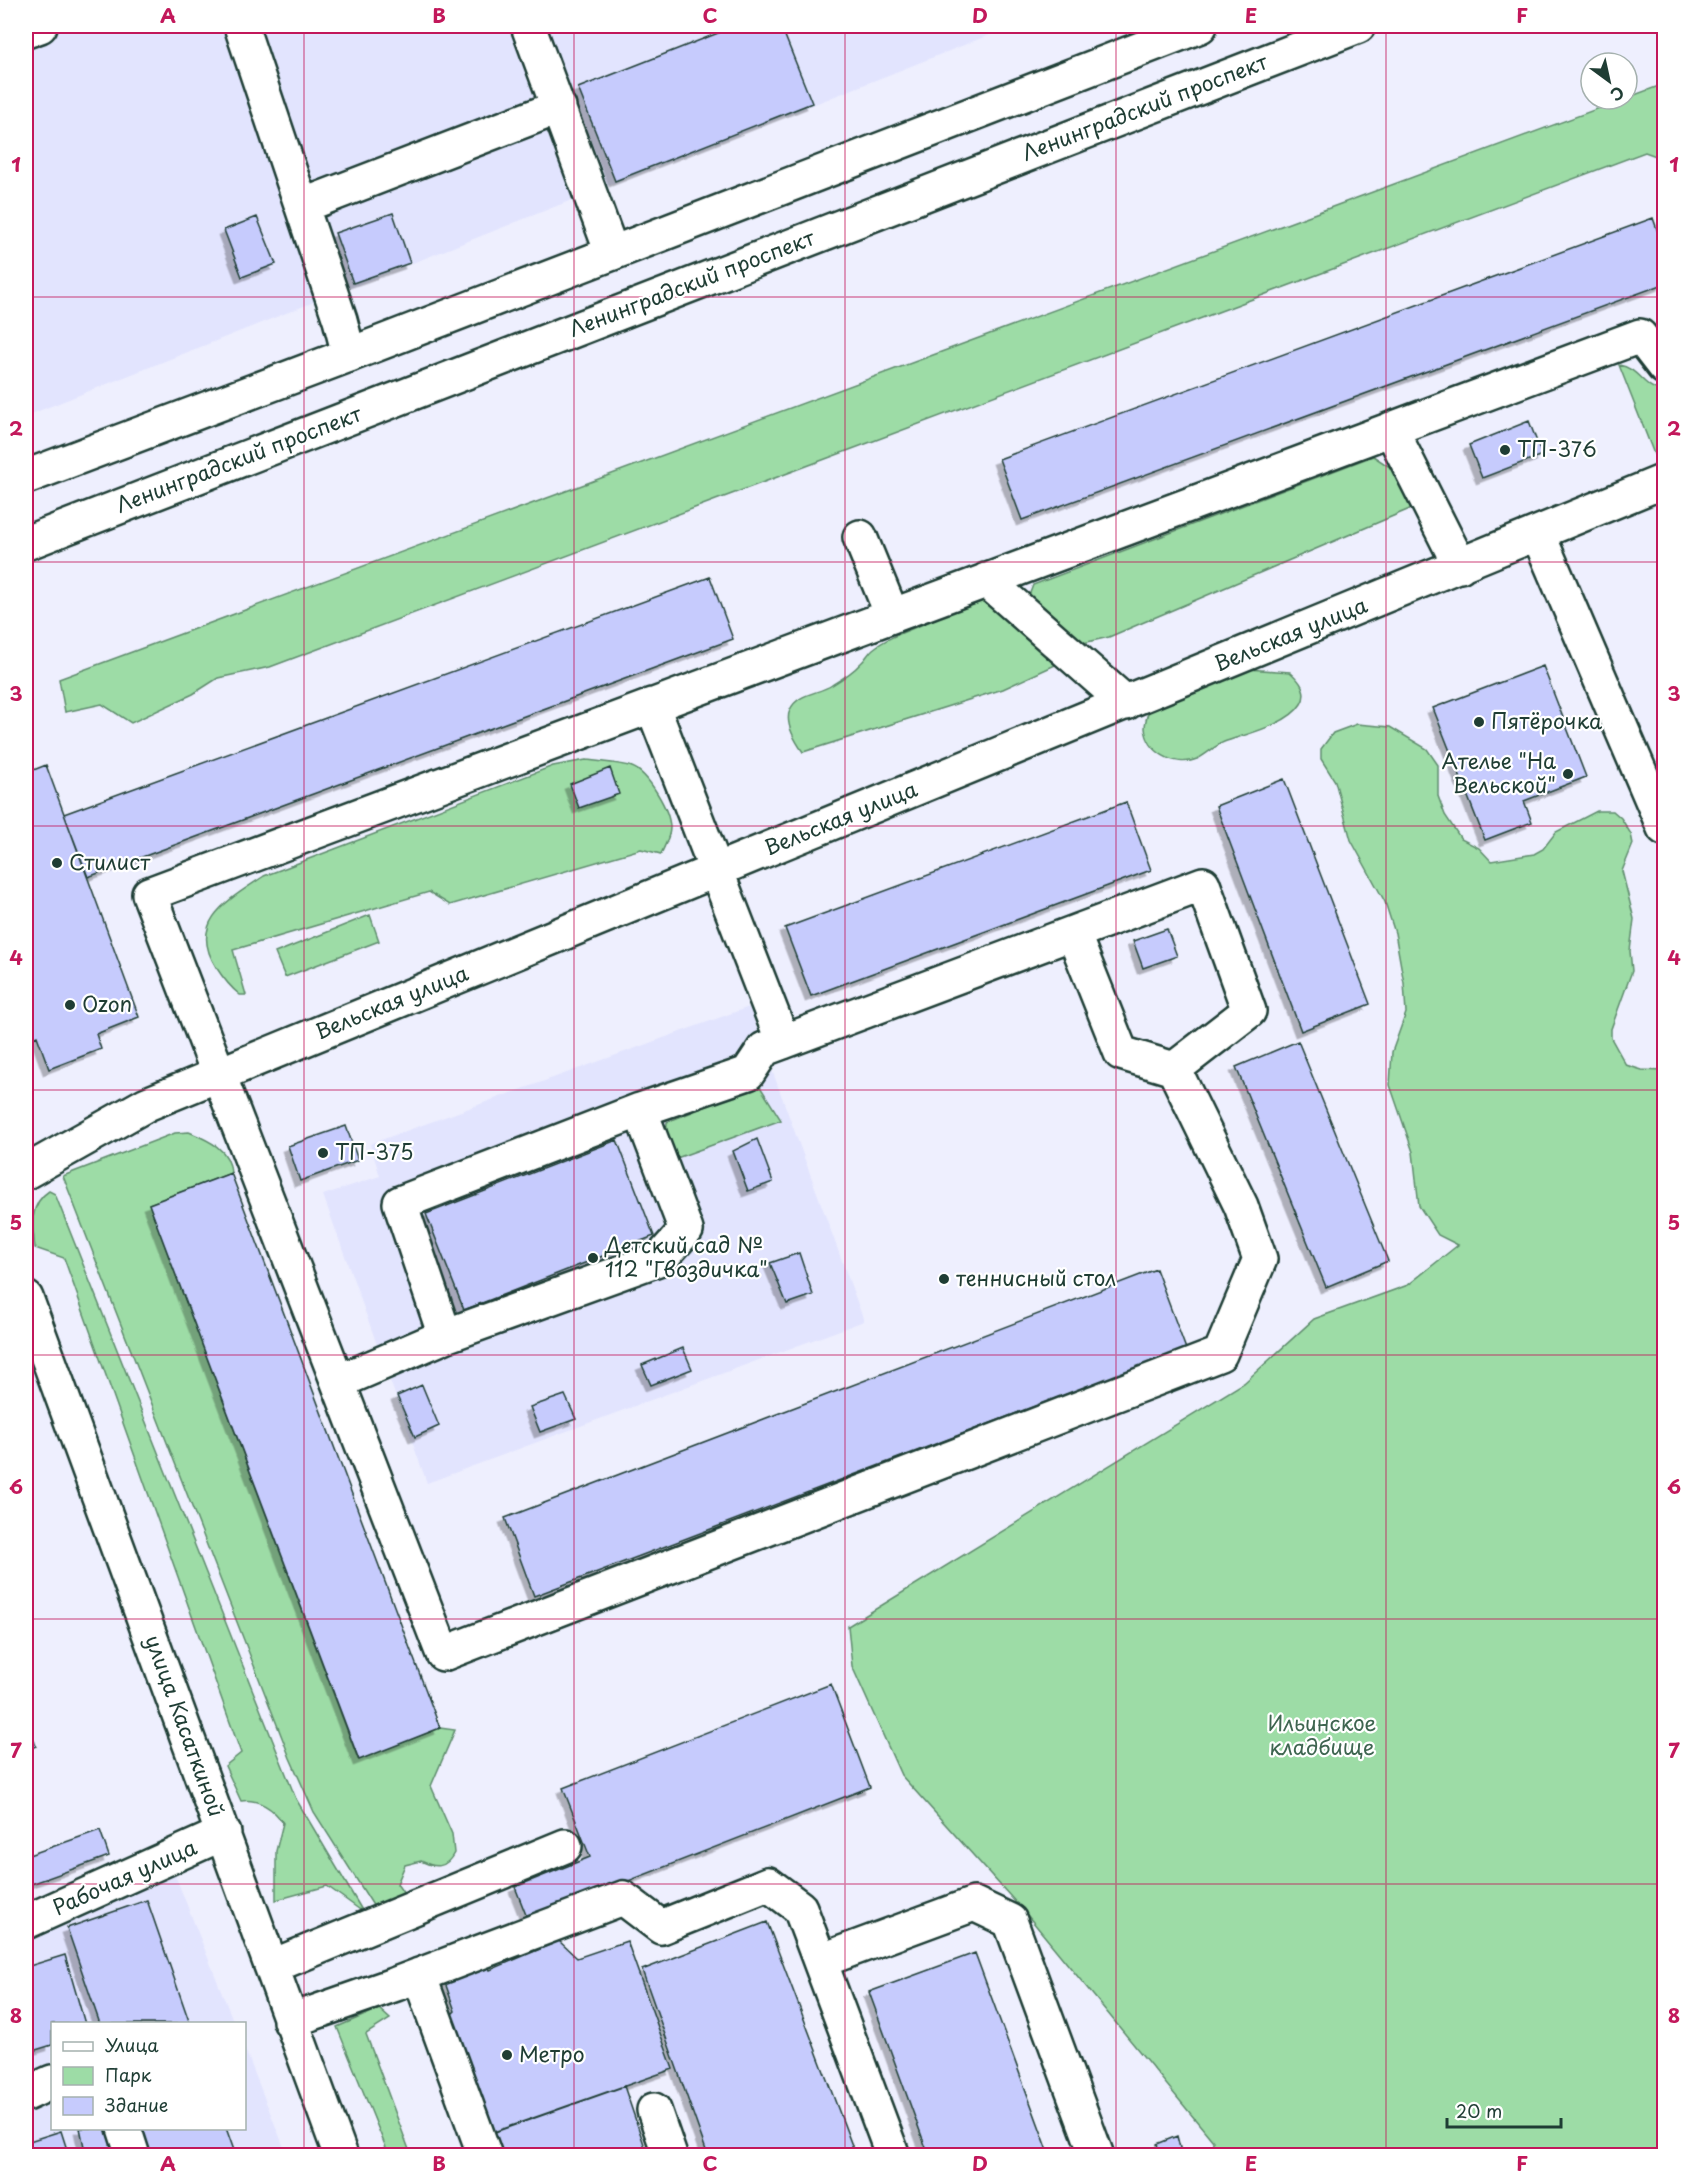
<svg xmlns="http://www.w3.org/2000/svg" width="1690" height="2181" viewBox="0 0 1690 2181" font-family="'Playpen Sans',sans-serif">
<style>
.built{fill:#e2e4fe}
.green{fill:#9ddca6;stroke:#5e8c6d;stroke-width:1.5}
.building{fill:#c6cbfd;stroke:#1f3d34;stroke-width:1.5;filter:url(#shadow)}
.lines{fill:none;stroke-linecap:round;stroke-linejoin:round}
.minor-casing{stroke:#1f3d34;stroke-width:38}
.major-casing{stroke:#1f3d34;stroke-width:38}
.minor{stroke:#fff;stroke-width:33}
.major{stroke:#fff;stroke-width:33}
.grid{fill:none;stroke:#c2185b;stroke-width:1.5;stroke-opacity:0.55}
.poi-dot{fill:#1f3d34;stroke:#fff;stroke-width:2}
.labels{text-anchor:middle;stroke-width:4.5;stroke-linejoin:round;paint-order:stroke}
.street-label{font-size:21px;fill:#1f3d34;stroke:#fff}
.poi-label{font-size:21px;fill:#1f3d34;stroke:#fff;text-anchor:start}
.park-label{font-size:21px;fill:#3e6550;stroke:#fff}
.neatline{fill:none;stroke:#c2185b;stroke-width:2}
.grid-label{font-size:20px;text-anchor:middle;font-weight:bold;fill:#c2185b}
</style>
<defs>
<filter id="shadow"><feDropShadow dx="-5.5" dy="5.5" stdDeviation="0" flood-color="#0004"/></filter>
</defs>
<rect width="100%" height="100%" fill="#eeeffe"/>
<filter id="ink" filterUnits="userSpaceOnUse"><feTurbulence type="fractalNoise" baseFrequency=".0167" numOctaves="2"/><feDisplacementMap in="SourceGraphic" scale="12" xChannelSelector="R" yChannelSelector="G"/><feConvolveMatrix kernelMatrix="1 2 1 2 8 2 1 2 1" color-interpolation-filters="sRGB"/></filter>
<g filter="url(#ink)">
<path class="built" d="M 26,26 L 1012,26 L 26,416 Z
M 749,1007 L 864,1321 L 427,1483 L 323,1195 L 380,1176 L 370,1144 Z
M 173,1870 L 234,2023 L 52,2024 L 52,2128 L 244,2128 L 245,2049 L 287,2155 L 26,2155 L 26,1936 Z"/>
<path class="green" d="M 1664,84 L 1664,159 L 1645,152 L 270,667 L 218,678 L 193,694 L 131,723 L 102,704 L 65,712 L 59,679 Z
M 1619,365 C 1639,368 1644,390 1664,391 L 1664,451 L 1654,454 Z
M 1373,456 L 1396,471 L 1412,508 L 1109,637 L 1079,644 L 1027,601 L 1033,585 Z
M 986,600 L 1066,660 L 1003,689 L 803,752 C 796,742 784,723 790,710 C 797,693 819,694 832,685 C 842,679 853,672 861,663 C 866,659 868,653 873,649 C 889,636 911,630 930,621 C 949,613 965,603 986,600 Z
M 1247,669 L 1290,672 C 1299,680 1309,691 1301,704 C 1288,725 1246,734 1224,742 C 1214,746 1206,755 1197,759 C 1175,768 1147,752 1145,728 C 1145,721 1148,712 1150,706 Z
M 1357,724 L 1390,727 L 1427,749 L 1438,765 L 1438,796 L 1445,815 L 1461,839 L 1479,848 L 1491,861 L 1534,854 L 1543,849 L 1556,832 L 1597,811 L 1613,811 L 1621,818 L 1631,834 L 1633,844 L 1622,871 L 1634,919 L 1630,951 L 1632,971 L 1611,1029 L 1611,1038 L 1626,1065 L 1642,1070 L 1664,1071 L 1664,2155 L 1212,2155 L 1213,2141 L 1028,1916 L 901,1775 L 852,1666 L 848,1626 L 1244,1383 L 1314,1319 L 1408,1285 L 1458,1245 L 1438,1235 L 1419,1206 L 1413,1152 L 1390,1085 L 1392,1052 L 1406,1013 L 1404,983 L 1395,933 L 1385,902 L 1351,840 L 1335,781 L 1321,759 L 1321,749 L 1333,733 Z
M 586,760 C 595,761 625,764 632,767 C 648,773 670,810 670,828 C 670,837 665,845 661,854 L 641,849 L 450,905 L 429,892 L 233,950 L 246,995 L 240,995 C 230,987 223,978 216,967 C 187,921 230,899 264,876 L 553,766 Z
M 370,915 L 379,941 L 285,977 L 275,953 Z
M 759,1085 L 781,1120 L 674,1159 L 666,1139 L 667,1122 Z
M 189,1132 C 208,1140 230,1149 231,1173 L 149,1204 L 358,1759 L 440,1728 L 455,1730 L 431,1786 L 452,1834 L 454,1853 C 446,1869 435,1868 421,1861 L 405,1865 L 397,1884 L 404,1894 L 374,1907 L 314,1812 L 290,1758 L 63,1176 L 175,1133 Z
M 49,1191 L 55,1194 L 296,1799 L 363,1912 L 327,1886 L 276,1900 L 276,1851 L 283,1823 C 274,1809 258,1798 241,1801 L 225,1766 L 241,1753 L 64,1258 L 35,1248 C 32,1226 29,1204 49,1191 Z
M 379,2009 L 390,2019 L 366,2034 L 411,2155 L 389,2155 L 337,2027 Z"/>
<path class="building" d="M 736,26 L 781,26 L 812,103 L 615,181 L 578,88 Z
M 393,213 L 410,263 L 353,283 L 335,233 Z
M 257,217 L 276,264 L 242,277 L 224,230 Z
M 1653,218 L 1664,249 L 1664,284 L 1022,520 L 999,459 Z
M 1529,421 L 1542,455 L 1482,478 L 1469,445 Z
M 710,577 L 733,639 L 88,877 L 64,814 Z
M 1543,666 L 1586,777 L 1524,801 L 1532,822 L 1485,840 L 1433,708 Z
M 46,765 L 139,1017 L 96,1034 L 101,1049 L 49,1069 L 37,1036 L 26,1041 L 26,773 Z
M 610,768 L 619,794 L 579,808 L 570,784 Z
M 1284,779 L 1370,1004 L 1301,1031 L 1216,806 Z
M 1126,802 L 1151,870 L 811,996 L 785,928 Z
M 1167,929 L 1177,956 L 1143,968 L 1133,941 Z
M 1298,1041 L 1388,1261 L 1326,1287 L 1236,1067 Z
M 346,1126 L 358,1160 L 300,1181 L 288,1146 Z
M 757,1139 L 773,1182 L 748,1191 L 733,1151 Z
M 617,1140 L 654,1236 L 464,1310 L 426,1214 Z
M 231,1173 L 440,1728 L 359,1760 L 149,1204 Z
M 799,1253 L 813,1295 L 787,1304 L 770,1263 Z
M 1156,1269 L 1186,1349 L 534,1596 L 505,1518 Z
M 683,1348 L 692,1369 L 651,1385 L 642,1365 Z
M 422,1385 L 439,1426 L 415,1437 L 397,1396 Z
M 565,1395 L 576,1419 L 540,1432 L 530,1407 Z
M 831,1684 L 870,1787 L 528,1920 L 515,1887 L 590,1857 L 563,1788 Z
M 26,1717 L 36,1746 L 26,1750 Z
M 100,1830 L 109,1856 L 26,1886 L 26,1856 Z
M 147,1900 L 190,2024 L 100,2024 L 67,1928 Z
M 767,1922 L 807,2027 L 856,2156 L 708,2156 L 642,1970 Z
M 559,1941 L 577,1958 L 627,1941 L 673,2069 L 495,2132 L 451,2015 L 455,2011 L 443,1977 L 486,1961 L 490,1970 Z
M 975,1953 L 1050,2156 L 929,2156 L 869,1992 Z
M 65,1955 L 85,2024 L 52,2024 L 52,2045 L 26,2053 L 26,1967 Z
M 624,2086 L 648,2156 L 497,2156 L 488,2134 Z
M 80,2128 L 114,2128 L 121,2156 L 86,2156 Z
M 137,2128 L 226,2128 L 236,2156 L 146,2156 Z
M 61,2131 L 69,2156 L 26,2156 L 26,2142 Z
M 1177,2136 L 1182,2156 L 1160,2156 L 1157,2144 Z"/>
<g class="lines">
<defs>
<path id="minor" d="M 241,26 L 340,320 L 349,355
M 528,26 L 612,253
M 26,31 L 40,26
M 302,206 L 559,107
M 1391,429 L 1460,566
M 1538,534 L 1664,828
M 860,537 L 892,615
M 986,580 L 1126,703
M 652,705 L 783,1042
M 1073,933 L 1121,1053 L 1174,1069
M 26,1172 L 147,1104 L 1664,481
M 26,1298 L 341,2156
M 445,1336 L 400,1203 L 640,1110 L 748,1073 L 764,1049 L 783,1042 L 1203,884 L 1249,1011 L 1174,1069 L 1241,1206 L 1260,1259 L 1220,1354 L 443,1654 L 149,894 L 1640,336 L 1664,367
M 338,1382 L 445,1336 L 661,1258 L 686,1230 L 640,1110
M 26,1922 L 224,1833
M 820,1961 L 974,1904 L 1010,1921 L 1097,2156
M 273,1966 L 565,1846
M 419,1975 L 485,2156
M 290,2021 L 396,1984 L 623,1898 L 661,1927 L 768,1884 L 800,1908 L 893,2156
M 26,2094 L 52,2082
M 654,2110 L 670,2156
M 124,2128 L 133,2156"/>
<path id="major" d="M 26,477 L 349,355 L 1200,26
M 26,543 L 1358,26"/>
</defs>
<use href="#minor" class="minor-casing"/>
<use href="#major" class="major-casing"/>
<use href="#minor" class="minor"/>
<use href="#major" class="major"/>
</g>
</g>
<path class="grid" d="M 304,26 L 304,2156M 574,26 L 574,2156M 845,26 L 845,2156M 1116,26 L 1116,2156M 1386,26 L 1386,2156M 26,297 L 1664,297M 26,562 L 1664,562M 26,826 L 1664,826M 26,1090 L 1664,1090M 26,1355 L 1664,1355M 26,1619 L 1664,1619M 26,1884 L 1664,1884"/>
<g class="poi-dot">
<circle cx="1505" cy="450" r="6"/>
<circle cx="1479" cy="722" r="6"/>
<circle cx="1568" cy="774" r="6"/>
<circle cx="57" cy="863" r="6"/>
<circle cx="70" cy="1005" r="6"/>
<circle cx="323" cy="1153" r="6"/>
<circle cx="593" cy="1258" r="6"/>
<circle cx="944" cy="1279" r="6"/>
<circle cx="507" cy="2055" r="6"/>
</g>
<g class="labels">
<g class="street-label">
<text transform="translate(1145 108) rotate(-21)" y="7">Ленинградский проспект</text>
<text transform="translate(692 284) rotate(-21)" y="7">Ленинградский проспект</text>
<text transform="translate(239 460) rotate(-21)" y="7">Ленинградский проспект</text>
<text transform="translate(1291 635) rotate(-22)" y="7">Вельская улица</text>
<text transform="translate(841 819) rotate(-22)" y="7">Вельская улица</text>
<text transform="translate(392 1003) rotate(-22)" y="7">Вельская улица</text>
<text transform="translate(184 1726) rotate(70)" y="7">улица Касаткиной</text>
<text transform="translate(125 1878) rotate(-24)" y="7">Рабочая улица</text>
</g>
<g class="poi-label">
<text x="1517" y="457">ТП-376</text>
<text x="1491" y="729">Пятёрочка</text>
<text x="1556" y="769" text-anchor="end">Ателье "На<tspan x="1556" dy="24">Вельской"</tspan></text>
<text x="69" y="870">Стилист</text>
<text x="82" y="1012">Ozon</text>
<text x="335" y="1160">ТП-375</text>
<text x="605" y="1253">Детский сад №<tspan x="605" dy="24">112 "Гвоздичка"</tspan></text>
<text x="956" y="1286">теннисный стол</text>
<text x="519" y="2062">Метро</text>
</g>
<g class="park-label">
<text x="1322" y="1731">Ильинское<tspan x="1322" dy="24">кладбище</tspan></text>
</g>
</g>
<rect width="1690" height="2181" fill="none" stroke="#fff" stroke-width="66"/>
<rect x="51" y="2022" width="195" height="108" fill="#ffffff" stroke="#a5b1ae" stroke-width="1.5"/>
<rect x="63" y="2042" width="30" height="9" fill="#ffffff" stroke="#a5b1ae" stroke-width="1.5"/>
<text x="105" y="2052" font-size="18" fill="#1f3d34">Улица</text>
<rect x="63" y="2067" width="30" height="18" fill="#9ddca6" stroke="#a5b1ae" stroke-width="1.5"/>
<text x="105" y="2082" font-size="18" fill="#1f3d34">Парк</text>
<rect x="63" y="2097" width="30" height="18" fill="#c6cbfd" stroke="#a5b1ae" stroke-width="1.5"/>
<text x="105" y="2112" font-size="18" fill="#1f3d34">Здание</text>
<g transform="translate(1609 81) rotate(147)"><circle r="28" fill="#ffffff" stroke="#a5b1ae" stroke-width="1.5"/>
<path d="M0-4.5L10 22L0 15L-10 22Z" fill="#1f3d34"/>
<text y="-9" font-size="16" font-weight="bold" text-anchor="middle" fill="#1f3d34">С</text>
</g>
<path d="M1447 2118v9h114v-9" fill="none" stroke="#1f3d34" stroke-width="3"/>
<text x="1456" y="2118" font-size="18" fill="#1f3d34" stroke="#ffffff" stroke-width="4.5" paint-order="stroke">20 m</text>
<rect x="33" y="33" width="1624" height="2115" class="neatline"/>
<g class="grid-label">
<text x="168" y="23">A</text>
<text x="439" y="23">B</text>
<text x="710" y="23">C</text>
<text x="980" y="23">D</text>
<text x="1251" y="23">E</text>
<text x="1522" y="23">F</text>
<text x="16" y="172">1</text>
<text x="1674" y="172">1</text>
<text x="16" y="436">2</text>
<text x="1674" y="436">2</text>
<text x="16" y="701">3</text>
<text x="1674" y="701">3</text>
<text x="16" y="965">4</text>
<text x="1674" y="965">4</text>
<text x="16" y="1230">5</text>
<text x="1674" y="1230">5</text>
<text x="16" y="1494">6</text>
<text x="1674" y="1494">6</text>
<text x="16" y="1758">7</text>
<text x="1674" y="1758">7</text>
<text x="16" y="2023">8</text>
<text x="1674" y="2023">8</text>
<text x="168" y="2171">A</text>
<text x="439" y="2171">B</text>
<text x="710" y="2171">C</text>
<text x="980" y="2171">D</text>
<text x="1251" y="2171">E</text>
<text x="1522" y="2171">F</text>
</g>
</svg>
